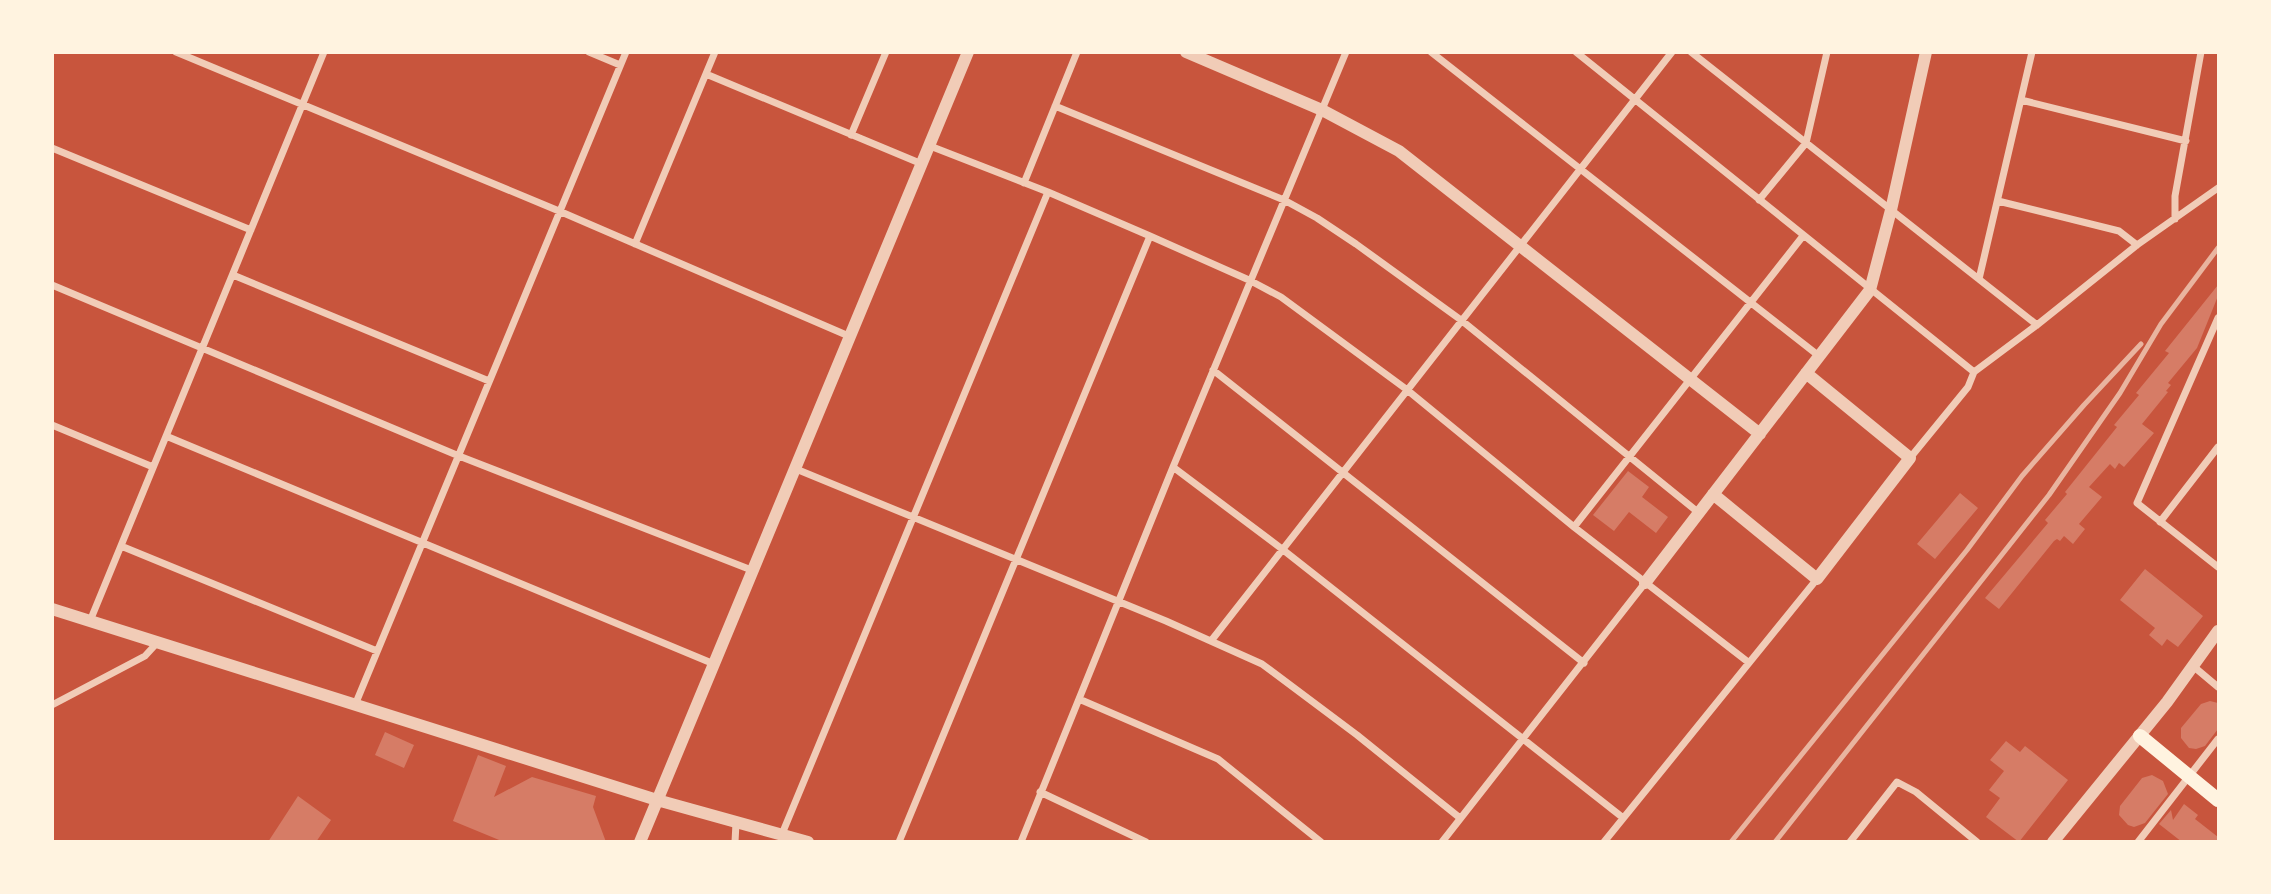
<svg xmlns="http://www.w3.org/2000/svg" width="2271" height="894" viewBox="0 0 2271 894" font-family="'Libre Baskerville',serif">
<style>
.building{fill:#d67c66}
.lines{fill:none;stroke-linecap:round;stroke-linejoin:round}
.minor{stroke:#f1ccb7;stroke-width:7}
.tertiary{stroke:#f1ccb7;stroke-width:12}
.secondary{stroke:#fff3e0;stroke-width:14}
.rail{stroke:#e9b49f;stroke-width:5}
</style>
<rect width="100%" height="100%" fill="#c8553d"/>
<path class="building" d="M 2218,285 L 2218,296 L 2197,348 L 2168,383 L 2171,385 L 2166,391 L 2168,392 L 2142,424 L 2154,433 L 2124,467 L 2119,463 L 2115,469 L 2110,464 L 2089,487 L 2102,497 L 2079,524 L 2085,529 L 2073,544 L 2064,536 L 2060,541 L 2057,539 L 2054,541 L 1999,609 L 1985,598 L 2048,523 L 2045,520 L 2067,494 L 2065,492 L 2117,427 L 2114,425 L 2139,395 L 2136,393 L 2169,353 L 2165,351 Z
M 1628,471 L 1649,487 L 1642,497 L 1668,517 L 1656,533 L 1629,512 L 1614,531 L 1593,515 Z
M 1960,493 L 1978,508 L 1935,559 L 1917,544 Z
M 2145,569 L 2203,616 L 2178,647 L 2167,639 L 2162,646 L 2149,635 L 2155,628 L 2120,600 Z
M 2210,701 L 2218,703 L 2218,729 L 2205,746 L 2196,749 L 2189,748 L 2181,738 L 2181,728 L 2201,704 Z
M 385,732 L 414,745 L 404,768 L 375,755 Z
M 2006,741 L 2020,752 L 2025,746 L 2068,780 L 2019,842 L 1986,817 L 2000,798 L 1989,790 L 2004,771 L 1990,760 Z
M 478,755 L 506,766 L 494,797 L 532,777 L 596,796 L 593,807 L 606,842 L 504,842 L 453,821 Z
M 2152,775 L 2163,781 L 2168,794 L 2145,823 L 2134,827 L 2128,825 L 2119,815 L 2120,806 L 2142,778 Z
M 298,796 L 331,820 L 316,842 L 268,842 Z
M 2184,804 L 2198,815 L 2195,819 L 2218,837 L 2218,842 L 2182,842 L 2159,824 L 2171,810 L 2173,820 Z"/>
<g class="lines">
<path class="minor" d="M 176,52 L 559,211 L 851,337
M 589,52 L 620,65
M 1431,52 L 1819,356
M 1576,52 L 1974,372 L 1968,387 L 1910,458
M 1691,52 L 2037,325
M 706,74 L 922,164
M 2021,100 L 2186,141
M 1055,106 L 1284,200 L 1317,218 L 1356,244 L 1461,320 L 1699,513
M 851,135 L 886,52
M 930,146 L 1048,192 L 1150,236 L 1249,280 L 1281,297 L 1406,389 L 1574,527 L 1748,662
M 52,148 L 251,230
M 1024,183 L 1077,52
M 1759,200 L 1806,143 L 1827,52
M 1998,201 L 2119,231 L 2137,245
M 2175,219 L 2175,196 L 2201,52
M 635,244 L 715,52
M 233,275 L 489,381
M 1979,279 L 2032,52
M 52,285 L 459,456 L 754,571
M 2218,318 L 2137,503 L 2218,567
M 1213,370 L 1584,663
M 1974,372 L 2037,325 L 2137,245 L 2218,188
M 52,425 L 153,467
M 166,436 L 714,664
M 1173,467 L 1282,549 L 1622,817
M 796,469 L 1166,621 L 1262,664 L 1357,735 L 1460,818
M 2160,522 L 2218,447
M 1574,527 L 1803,236
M 121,546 L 377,651
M 90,621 L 324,52
M 1211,641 L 1672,52
M 2193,666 L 2218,687
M 1079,699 L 1218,759 L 1321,842
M 52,705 L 145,656 L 156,644
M 355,705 L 626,52
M 1040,792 L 1146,842
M 782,834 L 1048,192
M 735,842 L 736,823
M 899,842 L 1150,236
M 1021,842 L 1173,467 L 1346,52
M 1442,842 L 1645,583
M 1604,842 L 1817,579
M 1850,842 L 1897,782 L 1916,792 L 1977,842
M 2138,842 L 2218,739"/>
<path class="tertiary" d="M 1186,52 L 1322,110 L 1399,151 L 1760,434
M 1713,494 L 1817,579 L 1910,458 L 1806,373
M 1645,583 L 1870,290 L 1891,210 L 1926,52
M 52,609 L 657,800 L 808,842
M 640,842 L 968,52
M 2053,842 L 2167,702 L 2218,631"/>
<path class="secondary" d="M 2140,736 L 2218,800"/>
<path class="rail" d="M 1731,842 L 1967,550 L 2022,476 L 2084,405 L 2141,344
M 1775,842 L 2049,495 L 2120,393 L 2161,324 L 2218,248"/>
</g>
<rect width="2271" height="894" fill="none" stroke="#fff3e0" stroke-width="108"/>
</svg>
